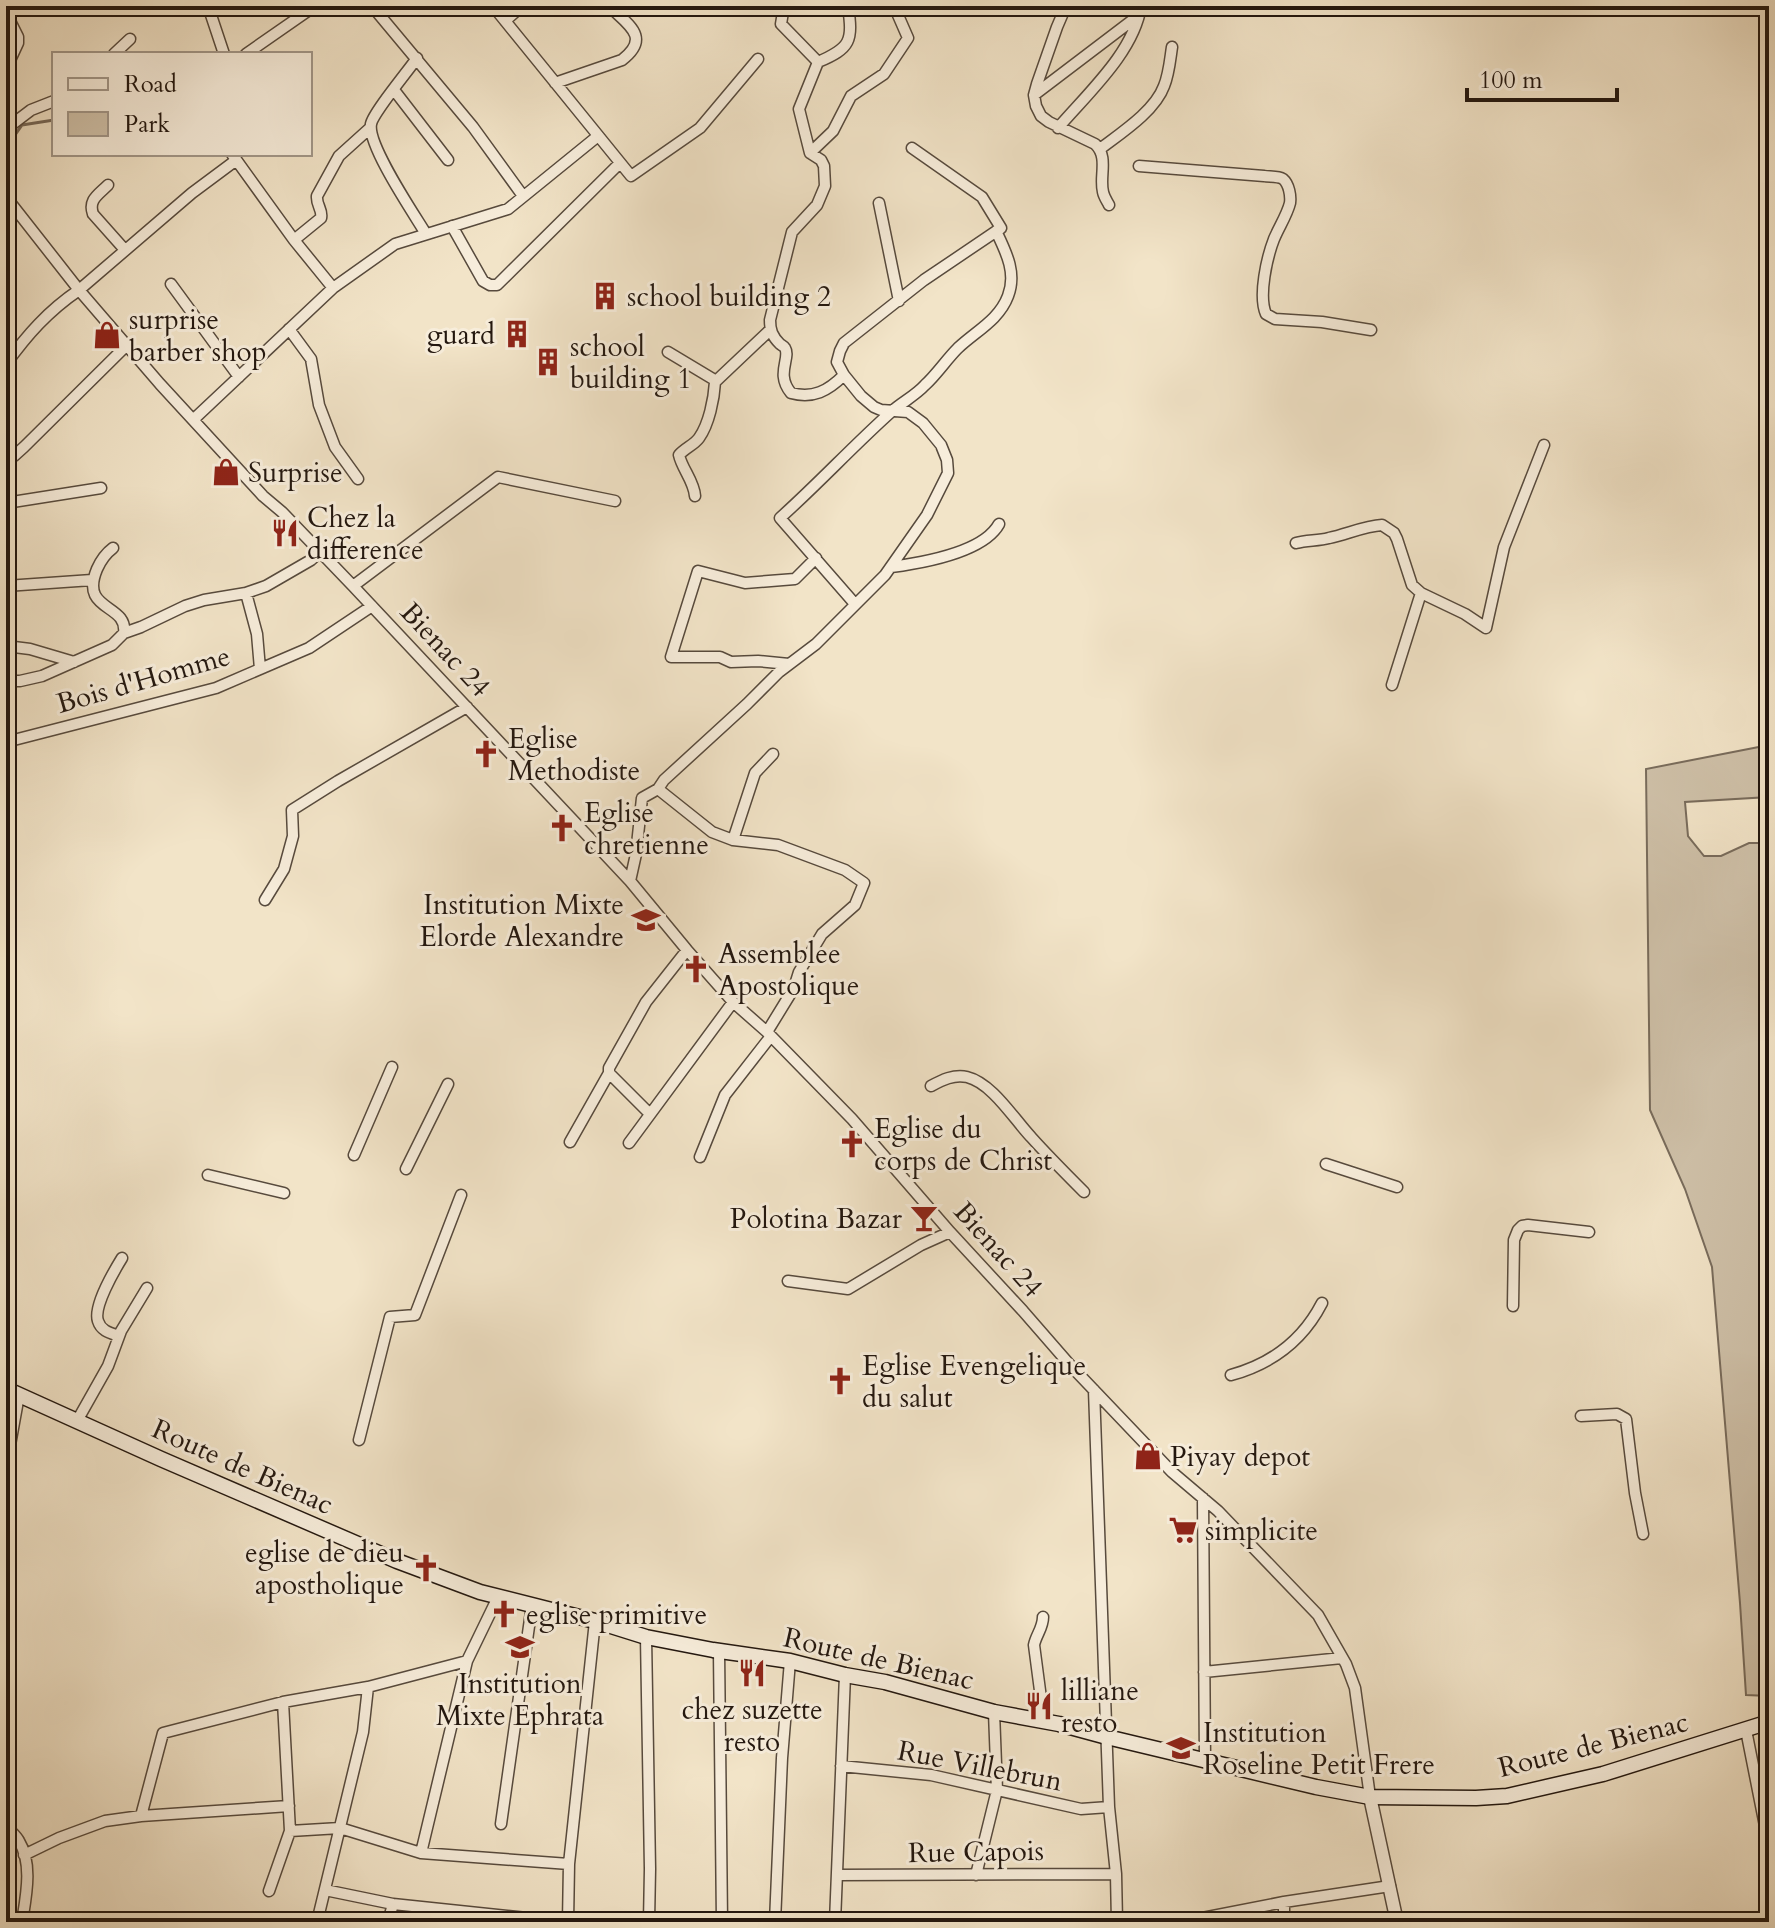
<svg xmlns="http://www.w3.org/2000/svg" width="1775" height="1928" viewBox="0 0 1775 1928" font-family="Cardo,serif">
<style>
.green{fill:#cfc1a9;stroke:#796c5c;stroke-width:2}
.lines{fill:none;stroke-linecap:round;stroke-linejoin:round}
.stream{stroke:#756858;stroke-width:3}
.minor-casing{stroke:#574a3d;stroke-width:13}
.tertiary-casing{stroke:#574a3d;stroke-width:15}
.secondary-casing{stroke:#23170f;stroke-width:17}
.minor{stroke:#f7eddb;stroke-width:10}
.tertiary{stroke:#f7eddb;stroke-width:12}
.secondary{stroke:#f7eddb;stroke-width:14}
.labels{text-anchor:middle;stroke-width:6;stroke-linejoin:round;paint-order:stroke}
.poi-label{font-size:28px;fill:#23170f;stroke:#f7eddb;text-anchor:start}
.street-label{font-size:28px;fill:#23170f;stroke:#f7eddb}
</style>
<rect width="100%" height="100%" fill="#f2e4c8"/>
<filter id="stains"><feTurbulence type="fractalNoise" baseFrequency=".0025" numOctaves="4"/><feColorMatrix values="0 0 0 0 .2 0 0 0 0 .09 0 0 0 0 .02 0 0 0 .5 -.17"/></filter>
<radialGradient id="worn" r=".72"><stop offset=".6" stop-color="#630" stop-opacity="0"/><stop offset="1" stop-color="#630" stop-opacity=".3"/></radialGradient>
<path class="green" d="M 1769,745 L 1769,797 L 1685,802 L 1688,836 L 1704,856 L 1721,856 L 1749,843 L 1769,843 L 1769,878 L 1766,883 L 1769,888 L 1769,1113 L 1763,1143 L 1769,1143 L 1769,1696 L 1746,1695 L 1740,1603 L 1712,1267 L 1685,1189 L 1650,1110 L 1646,769 Z"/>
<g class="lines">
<path class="stream" d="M 6,148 L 22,125 L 54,120"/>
<defs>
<path id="minor" d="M 208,6 L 224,54
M 372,6 L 473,127 L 523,196
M 493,6 L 631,176 L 700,128 L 758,59
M 784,6 L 781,24 L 818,62 L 799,109 L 810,153 L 821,160 L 824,166 L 825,186 L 817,205 L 792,232 L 770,320 C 770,330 772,336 780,344 C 781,345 784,346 785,348 C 791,358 775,374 791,393 C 813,399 828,391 844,375
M 1066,6 L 1057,27 L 1037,84 L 1034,95 L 1036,106 L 1041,116 L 1049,122 L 1095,144 C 1109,157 1099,176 1103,192 C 1104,197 1107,201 1109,205
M 6,13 L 18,37 L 18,43 L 6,69
M 505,21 L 522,6
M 114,54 L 130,39
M 246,54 L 315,6
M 417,58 C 408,71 373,113 371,124 C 367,145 414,214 426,234
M 818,62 C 851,48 853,41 848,6
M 555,83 L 622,60 C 652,37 627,24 609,6
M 394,90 L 448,160
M 1034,95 L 1138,16
M 1058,128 C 1088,93 1134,52 1141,6
M 6,129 L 31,110 L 54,101
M 1100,149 C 1121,133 1155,111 1164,86 C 1169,74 1170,60 1172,47
M 810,153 L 833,131 L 851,96 L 884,74 L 908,38 L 894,6
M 232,154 L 294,240 L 333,288
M 1139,166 L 1264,176 C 1269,177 1278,176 1283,179 C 1289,184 1291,196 1290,203 C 1287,215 1279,227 1274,239 C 1267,257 1258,296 1266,314 L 1275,319 L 1322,322 L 1371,330
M 108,185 C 98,195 88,200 93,214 L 125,250
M 6,197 L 79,290 L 160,384 L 263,496 L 282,512 L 353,586 L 630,881 L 687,950 L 733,1002 L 767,1032 L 852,1119 L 950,1232 L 1023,1311 L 1070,1365 L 1172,1472 L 1218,1511 L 1318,1615 L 1346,1664 L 1355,1688 L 1370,1797
M 879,203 L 899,301
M 6,223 L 17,211
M 452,226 L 483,281 L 490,285 L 497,285 L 620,163
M 294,240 L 321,218 C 323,210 316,205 317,196 L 339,156 L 370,128
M 171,284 L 239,377
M 289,329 L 311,359 L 319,405 L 335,447 L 358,479
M 668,352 L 713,379 L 715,382 C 714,399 709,424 699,438 C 694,445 685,448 679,455 C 682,469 694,481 695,496
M 6,364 C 27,335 48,311 79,290 L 192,193 L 235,161
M 715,382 L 770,330
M 194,419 L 333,288 L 395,244 L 508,209 L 598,136
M 6,459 L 14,456 L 24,447 L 127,345
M 6,503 L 101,488
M 1296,543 C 1307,540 1318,541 1329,538 C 1347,534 1365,526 1382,525 L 1394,533 L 1397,539 L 1412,585 L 1421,593 L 1465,614 L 1486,628 L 1504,547 L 1544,445
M 113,548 C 105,554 101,560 97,569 C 79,612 128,603 124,633
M 891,567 C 921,563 983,553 999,524
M 6,586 L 92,580
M 353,586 L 498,477 L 615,501
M 246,593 L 257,634 L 260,669
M 855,604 L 780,518 C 818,484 853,446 891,412 C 902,402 915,396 925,385 C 937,374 946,360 958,348 C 976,331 999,320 1008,296 C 1017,273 1006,252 996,231
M 6,646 L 30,649 L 74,662
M 789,664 L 758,661 L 731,662 L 720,657 L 671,657 L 698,571 L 745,583 L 795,579 L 816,558
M 6,681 L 20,681 L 42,676 L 112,645 L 124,633 L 141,627 L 185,606 L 204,600 L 246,593 L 266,586 L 311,560 L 320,552
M 1392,685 L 1421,593
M 6,742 L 216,688 L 309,648 L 372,606
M 658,789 L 712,832 L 733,840 L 778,845 L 845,870 L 864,883 L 855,905 L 822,934 L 799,972 L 794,988 L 767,1032
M 733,840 L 755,773 L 773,754
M 630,881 L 636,854 L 642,798 L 658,789 L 664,780 L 747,704 L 779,672 L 816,644 L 885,575 L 927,515 L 948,473 L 947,460 L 941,445 L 923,423 L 908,412 L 881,410 L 874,407 L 861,396 L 844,375 L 837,362 L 840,351 L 844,343 L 924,280 L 1001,228 L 982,197 L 912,148
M 265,900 L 284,869 L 293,836 L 292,810 L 338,781 L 467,707
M 931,1086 C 942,1080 954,1074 967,1077 C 992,1083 1014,1119 1031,1137 C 1048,1156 1066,1174 1084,1192
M 650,1114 L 609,1073 L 609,1068 L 646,1002 L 687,950
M 570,1142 L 609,1073
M 629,1143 L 733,1002
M 354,1155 L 392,1067
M 700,1157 L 725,1095 L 771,1036
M 1326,1164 L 1397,1187
M 406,1169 L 448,1084
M 208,1175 L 284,1193
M 788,1281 L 848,1289 L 921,1245 L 950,1232
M 1513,1306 L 1514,1240 L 1518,1230 L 1522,1226 L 1528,1225 L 1589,1232
M 119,1336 C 110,1333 101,1331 98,1321 C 93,1307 114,1271 122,1258
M 1231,1375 C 1271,1364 1303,1340 1322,1303
M 1094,1390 L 1109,1807 L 1116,1874 L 1117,1922
M 1581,1416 L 1617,1414 L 1626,1419 L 1635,1493 L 1643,1534
M 77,1421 L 108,1366 L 121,1331 L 147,1288
M 359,1440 L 390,1317 L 415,1315 L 461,1195
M 6,1467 L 19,1395
M 1203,1498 L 1205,1760
M 1043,1617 C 1043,1628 1036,1635 1034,1645 L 1044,1721
M 646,1637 L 650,1869 L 649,1922
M 719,1651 L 722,1922
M 1204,1672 L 1342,1658
M 1746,1730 L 1768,1841
M 6,1738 L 7,1744 L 6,1752
M 841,1766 L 931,1775 L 1081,1809 L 1109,1807
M 141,1816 L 163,1733 L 283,1702 L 368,1687
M 501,1824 L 532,1605
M 6,1826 C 10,1831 16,1835 19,1841 C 33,1864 26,1896 22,1922
M 290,1831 L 340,1828 L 421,1853 L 569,1864
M 421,1853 L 467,1661 L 498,1597
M 24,1855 L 59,1838 L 105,1821 L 141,1816 L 289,1806
M 837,1875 L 1116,1874
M 976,1875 L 997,1790 L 994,1712
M 325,1890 L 393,1904 L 566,1922
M 269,1891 L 290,1831 L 283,1702
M 1284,1902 L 1284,1922
M 317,1922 L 363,1732 L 368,1687 L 467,1661
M 388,1922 L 393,1904
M 568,1922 L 569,1864 L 595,1621
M 775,1922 L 782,1758 L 790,1661
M 835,1922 L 845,1675
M 1182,1922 L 1284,1902 L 1390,1886"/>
<path id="tertiary" d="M 1370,1797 L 1397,1922"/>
<path id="secondary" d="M 6,1389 L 161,1459 L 397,1561 L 480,1592 L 595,1621 L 646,1637 L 713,1650 L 790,1661 L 845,1675 L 885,1682 L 994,1712 L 1059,1724 L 1107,1737 L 1316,1787 L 1370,1797 L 1476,1798 L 1507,1796 L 1603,1774 L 1769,1722"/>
</defs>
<use href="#minor" class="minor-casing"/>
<use href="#tertiary" class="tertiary-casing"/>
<use href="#secondary" class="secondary-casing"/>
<use href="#minor" class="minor"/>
<use href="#tertiary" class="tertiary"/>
<use href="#secondary" class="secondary"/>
</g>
<defs>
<symbol id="building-bare" viewBox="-9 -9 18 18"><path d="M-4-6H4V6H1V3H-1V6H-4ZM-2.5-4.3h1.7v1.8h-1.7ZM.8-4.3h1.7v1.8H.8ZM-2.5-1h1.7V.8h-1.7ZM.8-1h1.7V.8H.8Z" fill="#8f2418" stroke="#f7eddb" stroke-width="2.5" paint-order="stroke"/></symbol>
<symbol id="shop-bare" viewBox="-9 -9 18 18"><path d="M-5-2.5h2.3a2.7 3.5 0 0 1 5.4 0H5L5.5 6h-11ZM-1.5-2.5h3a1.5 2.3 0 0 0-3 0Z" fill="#8f2418" stroke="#f7eddb" stroke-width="2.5" paint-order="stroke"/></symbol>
<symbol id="restaurant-bare" viewBox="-9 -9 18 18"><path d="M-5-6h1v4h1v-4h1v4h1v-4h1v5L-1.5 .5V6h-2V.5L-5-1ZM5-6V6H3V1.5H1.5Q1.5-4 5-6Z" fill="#8f2418" stroke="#f7eddb" stroke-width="2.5" paint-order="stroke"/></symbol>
<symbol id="church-bare" viewBox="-9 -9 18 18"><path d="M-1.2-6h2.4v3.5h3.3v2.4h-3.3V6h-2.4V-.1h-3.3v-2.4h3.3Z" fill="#8f2418" stroke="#f7eddb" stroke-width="2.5" paint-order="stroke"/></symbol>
<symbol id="school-bare" viewBox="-9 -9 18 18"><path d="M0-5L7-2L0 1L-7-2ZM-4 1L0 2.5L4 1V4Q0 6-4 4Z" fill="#8f2418" stroke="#f7eddb" stroke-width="2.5" paint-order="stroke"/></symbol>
<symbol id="bar-bare" viewBox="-9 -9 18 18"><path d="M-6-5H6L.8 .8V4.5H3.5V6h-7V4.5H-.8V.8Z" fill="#8f2418" stroke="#f7eddb" stroke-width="2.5" paint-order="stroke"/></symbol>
<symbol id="supermarket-bare" viewBox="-9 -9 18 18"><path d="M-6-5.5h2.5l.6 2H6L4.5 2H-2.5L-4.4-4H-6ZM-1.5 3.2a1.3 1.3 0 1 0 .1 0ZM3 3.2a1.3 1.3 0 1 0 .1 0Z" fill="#8f2418" stroke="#f7eddb" stroke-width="2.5" paint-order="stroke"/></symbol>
</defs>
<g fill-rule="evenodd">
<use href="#building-bare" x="585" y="276" width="40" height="40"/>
<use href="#building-bare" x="497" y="314" width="40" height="40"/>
<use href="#shop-bare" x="87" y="315" width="40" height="40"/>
<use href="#building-bare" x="528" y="342" width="40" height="40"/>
<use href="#shop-bare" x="206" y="452" width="40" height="40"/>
<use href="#restaurant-bare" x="265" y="513" width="40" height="40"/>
<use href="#church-bare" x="466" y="734" width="40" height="40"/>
<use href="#church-bare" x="542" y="808" width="40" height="40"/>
<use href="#school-bare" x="626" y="900" width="40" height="40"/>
<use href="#church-bare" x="676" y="949" width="40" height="40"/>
<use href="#church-bare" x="832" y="1124" width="40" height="40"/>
<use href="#bar-bare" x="904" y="1198" width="40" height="40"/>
<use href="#church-bare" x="820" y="1361" width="40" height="40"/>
<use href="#shop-bare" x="1128" y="1436" width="40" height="40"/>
<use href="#supermarket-bare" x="1163" y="1510" width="40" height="40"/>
<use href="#church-bare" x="406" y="1548" width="40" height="40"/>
<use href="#church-bare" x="484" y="1594" width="40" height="40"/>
<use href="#school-bare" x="500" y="1627" width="40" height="40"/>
<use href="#restaurant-bare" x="732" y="1653" width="40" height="40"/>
<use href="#restaurant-bare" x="1019" y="1686" width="40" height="40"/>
<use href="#school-bare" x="1161" y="1728" width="40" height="40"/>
</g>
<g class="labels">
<g class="poi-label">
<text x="627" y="306">school building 2</text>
<text x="129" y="329">surprise<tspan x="129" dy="32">barber shop</tspan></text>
<text x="495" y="344" text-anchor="end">guard</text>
<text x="570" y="356">school<tspan x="570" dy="32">building 1</tspan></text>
<text x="248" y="482">Surprise</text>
<text x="307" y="527">Chez la<tspan x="307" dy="32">difference</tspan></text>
<text x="508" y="748">Eglise<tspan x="508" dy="32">Methodiste</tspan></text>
<text x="584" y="822">Eglise<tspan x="584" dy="32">chretienne</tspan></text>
<text x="624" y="914" text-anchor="end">Institution Mixte<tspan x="624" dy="32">Elorde Alexandre</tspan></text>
<text x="718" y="963">Assemblee<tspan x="718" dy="32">Apostolique</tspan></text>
<text x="874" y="1138">Eglise du<tspan x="874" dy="32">corps de Christ</tspan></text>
<text x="902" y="1228" text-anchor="end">Polotina Bazar</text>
<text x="862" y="1375">Eglise Evengelique<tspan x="862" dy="32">du salut</tspan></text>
<text x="1170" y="1466">Piyay depot</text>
<text x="1205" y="1540">simplicite</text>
<text x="404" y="1562" text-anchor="end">eglise de dieu<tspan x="404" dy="32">apostholique</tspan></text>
<text x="526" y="1624">eglise primitive</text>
<text x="520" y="1693" text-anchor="middle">Institution<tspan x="520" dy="32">Mixte Ephrata</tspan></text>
<text x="1061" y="1700">lilliane<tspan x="1061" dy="32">resto</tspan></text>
<text x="752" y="1719" text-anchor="middle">chez suzette<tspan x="752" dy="32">resto</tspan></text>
<text x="1203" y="1742">Institution<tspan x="1203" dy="32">Roseline Petit Frere</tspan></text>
</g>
<g class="street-label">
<text transform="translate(446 649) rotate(47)" y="10">Bienac 24</text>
<text transform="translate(143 679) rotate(-16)" y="10">Bois d'Homme</text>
<text transform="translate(999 1249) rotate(48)" y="10">Bienac 24</text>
<text transform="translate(243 1466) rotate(24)" y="10">Route de Bienac</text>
<text transform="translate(879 1658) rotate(13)" y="10">Route de Bienac</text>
<text transform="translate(1593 1744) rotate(-14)" y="10">Route de Bienac</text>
<text transform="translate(980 1765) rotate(11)" y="10">Rue Villebrun</text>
<text transform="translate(976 1851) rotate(-1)" y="10">Rue Capois</text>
</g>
</g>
<rect width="1775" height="1928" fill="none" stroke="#f2e4c8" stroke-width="32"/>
<rect x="8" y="8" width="1759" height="1912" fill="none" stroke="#23170f" stroke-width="4"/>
<rect x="16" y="16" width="1743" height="1896" fill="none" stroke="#23170f" stroke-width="2"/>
<rect x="52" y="52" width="260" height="104" fill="#f7eddb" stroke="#a29789" stroke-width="2"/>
<rect x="68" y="78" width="40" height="12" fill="#f7eddb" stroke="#a29789" stroke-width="2"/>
<text x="124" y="92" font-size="24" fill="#23170f">Road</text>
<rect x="68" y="112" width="40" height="24" fill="#cfc1a9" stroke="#a29789" stroke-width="2"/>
<text x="124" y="132" font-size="24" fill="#23170f">Park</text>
<path d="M1467 88v12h150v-12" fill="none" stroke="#23170f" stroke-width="4"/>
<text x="1479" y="88" font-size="24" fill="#23170f" stroke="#f7eddb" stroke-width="6" paint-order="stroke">100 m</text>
<rect width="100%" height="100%" filter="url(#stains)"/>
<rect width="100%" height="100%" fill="url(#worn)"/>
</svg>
